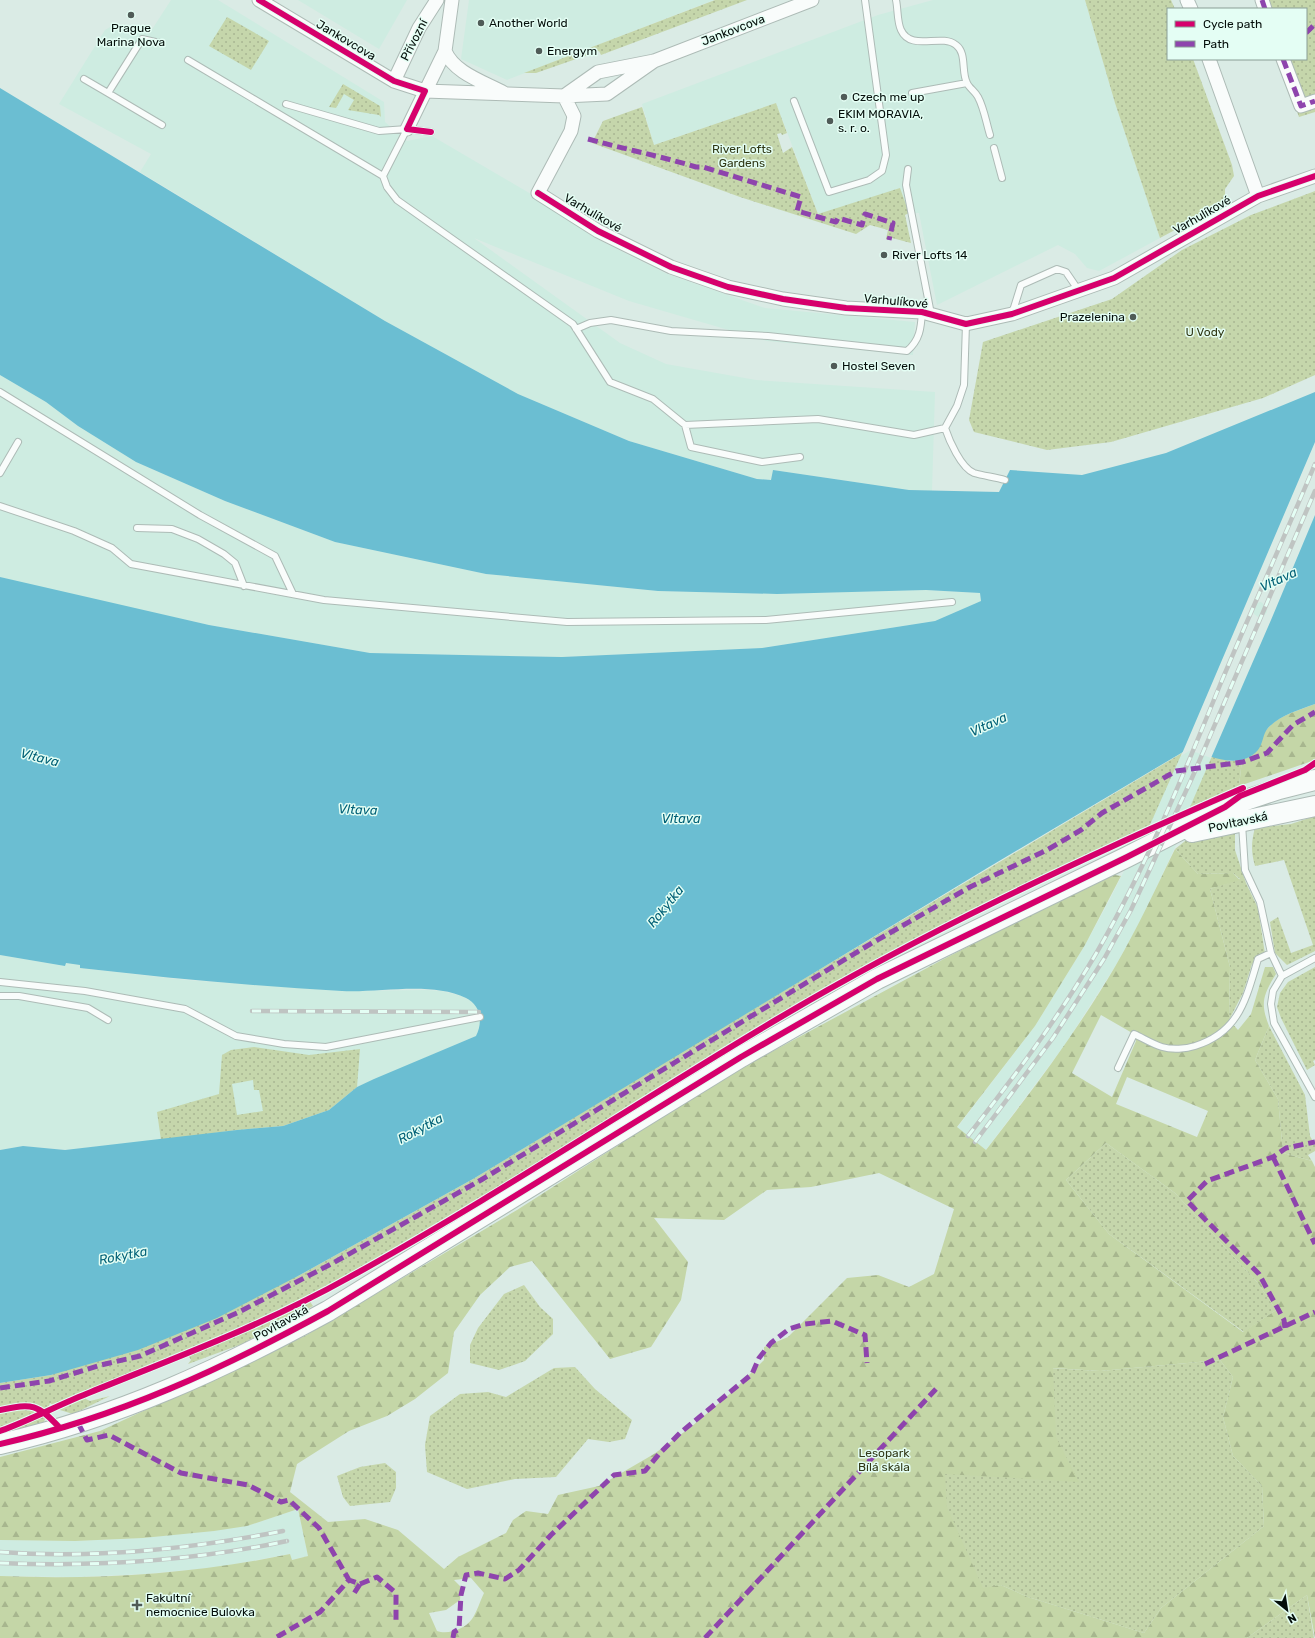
<svg xmlns="http://www.w3.org/2000/svg" width="1315" height="1638" viewBox="0 0 1315 1638" font-family="Rubik,sans-serif">
<style>
.built{fill:#ceece1}
.green{fill:url(#green-dots);fill-rule:evenodd}
.forest{fill:url(#forest-firs);fill-rule:evenodd}
.water{fill:#6bbed2;fill-rule:evenodd}
.pier{fill:#daebe5;fill-rule:evenodd}
.lines{fill:none;stroke-linecap:round;stroke-linejoin:round}
.lane-casing{stroke:#adbbb6;stroke-width:8}
.street-casing{stroke:#adbbb6;stroke-width:15}
.primary-casing{stroke:#adbbb6;stroke-width:22}
.lane{stroke:#f9fcfb;stroke-width:6}
.street{stroke:#f9fcfb;stroke-width:13}
.primary{stroke:#f9fcfb;stroke-width:20}
.rail-casing{stroke:#bfc4c2;stroke-width:4.5}
.rail{stroke:#e4fef4;stroke-width:3;stroke-dasharray:9;stroke-linecap:butt}
.quiet{stroke:#8e44ad;stroke-width:5;stroke-dasharray:10 5;stroke-linecap:butt}
.cycleway-casing{stroke:#e4fef4;stroke-width:8}
.cycleway{stroke:#d6006c;stroke-width:6}
.poi-dot{fill:#4f5b57;stroke:#e4fef4;stroke-width:1.5}
.labels{text-anchor:middle;stroke-width:3;stroke-linejoin:round;paint-order:stroke}
.poi-label{font-size:12px;fill:#040e0a;stroke:#e4fef4;text-anchor:start}
.street-label{font-size:12px;fill:#040e0a;stroke:#e4fef4}
.park-label{font-size:12px;fill:#303815;stroke:#e4fef4}
.water-label{font-size:13px;font-style:italic;fill:#006076;stroke:#e4fef4}
</style>
<defs>
<pattern id="green-dots" width="8" height="8" patternUnits="userSpaceOnUse"><rect width="8" height="8" fill="#c5d6ab"/><path d="M2 2h.1M6 6h.1" fill="none" stroke="#a8b692" stroke-width="1.8" stroke-linecap="round"/></pattern>
<pattern id="forest-firs" width="22" height="20" patternUnits="userSpaceOnUse"><rect width="22" height="20" fill="#c4d6a7"/><path d="M5 1l3.5 6h-7zM16 11l3.5 6h-7z" fill="#a7b68e"/></pattern>
</defs>
<rect width="100%" height="100%" fill="#daebe5"/>
<path class="built" d="M 171,0 L 218,0 L 384,102 L 385,122 L 407,141 L 432,136 L 536,197 L 595,238 L 665,273 L 765,308 L 915,322 L 913,355 L 767,341 L 629,301 L 474,238 L 620,343 L 666,364 L 756,380 L 935,392 L 932,491 L 909,490 L 773,470 L 771,480 L 757,479 L 629,441 L 518,394 L 385,321 L 140,172 L 151,154 L 59,104 L 105,30 L 112,26 L 138,33 L 151,31 Z
M 298,0 L 407,0 L 379,49 Z
M 469,0 L 714,0 L 507,80 L 461,59 Z
M 933,0 L 1085,0 L 1115,103 L 1160,238 L 1099,271 L 1087,268 L 1075,254 L 1058,245 L 937,305 L 919,213 L 818,214 L 776,103 L 654,145 L 642,104 L 878,15 Z
M 0,375 L 46,402 L 78,426 L 136,462 L 225,501 L 335,542 L 486,574 L 658,591 L 777,594 L 926,590 L 980,593 L 981,601 L 935,621 L 762,648 L 562,657 L 370,653 L 209,625 L 28,585 L 0,577 Z
M 1315,526 L 1205,783 L 1143,916 L 1116,965 L 1064,1046 L 985,1151 L 957,1128 L 1035,1026 L 1085,945 L 1109,901 L 1142,835 L 1274,529 Z
M 0,955 L 65,966 L 65,963 L 80,965 L 80,968 L 186,980 L 345,991 L 426,990 L 442,991 L 462,996 L 473,1002 L 479,1012 L 481,1026 L 476,1036 L 357,1087 L 329,1110 L 283,1126 L 65,1150 L 23,1146 L 0,1150 Z
M 298,1509 L 308,1556 L 291,1560 L 290,1554 L 219,1567 L 145,1574 L 76,1577 L 0,1576 L 0,1540 L 75,1541 L 142,1538 L 247,1526 Z"/>
<path class="green" d="M 715,0 L 747,0 L 601,55 L 599,51 L 536,73 L 524,73 Z
M 1085,0 L 1171,0 L 1175,9 L 1168,9 L 1168,59 L 1193,59 L 1232,165 L 1234,176 L 1225,189 L 1225,203 L 1160,238 L 1115,103 Z
M 1256,0 L 1315,0 L 1315,112 L 1299,117 L 1278,59 L 1306,59 L 1306,9 L 1260,9 Z
M 227,17 L 269,41 L 251,70 L 209,46 Z
M 343,84 L 380,106 L 381,117 L 379,115 L 348,110 L 354,100 L 344,94 L 336,108 L 329,107 Z
M 776,103 L 787,133 L 782,135 L 781,133 L 777,134 L 783,153 L 792,147 L 818,214 L 900,188 L 909,213 L 905,215 L 911,243 L 892,238 L 891,240 L 886,239 L 888,230 L 870,225 L 856,234 L 740,197 L 592,143 L 603,121 L 642,107 L 654,145 Z
M 1315,191 L 1315,375 L 1263,398 L 1111,442 L 1047,450 L 974,432 L 969,420 L 983,342 L 1112,299 L 1182,250 L 1251,215 Z
M 1182,753 L 1149,827 L 890,954 L 751,1032 L 449,1218 L 307,1297 L 313,1306 L 242,1344 L 188,1364 L 191,1360 L 187,1353 L 83,1393 L 86,1399 L 90,1401 L 110,1396 L 73,1414 L 60,1410 L 50,1403 L 44,1422 L 1,1434 L 5,1426 L 0,1427 L 0,1383 L 51,1375 L 298,1276 L 473,1179 L 668,1060 Z
M 1212,756 L 1230,761 L 1242,760 L 1239,786 L 1190,807 Z
M 1315,816 L 1315,951 L 1287,965 L 1275,953 L 1270,922 L 1278,917 L 1291,953 L 1313,945 L 1284,860 L 1255,866 C 1251,852 1251,842 1255,828 L 1291,824 Z
M 1235,831 L 1235,850 L 1246,883 L 1258,908 L 1265,954 L 1252,964 L 1243,993 L 1229,1020 L 1230,967 L 1210,889 L 1240,879 L 1233,873 L 1198,874 L 1175,849 L 1189,838 Z
M 1315,967 L 1315,1060 L 1313,1061 L 1315,1065 L 1307,1070 L 1281,1018 L 1277,1007 L 1280,993 L 1288,982 Z
M 1269,1026 L 1305,1095 L 1310,1136 L 1315,1145 L 1315,1151 L 1308,1155 L 1312,1161 L 1283,1153 L 1278,1099 L 1255,1060 Z
M 254,1047 L 309,1055 L 360,1049 L 357,1087 L 329,1110 L 283,1126 L 237,1130 L 161,1140 L 157,1112 L 219,1094 L 222,1055 L 231,1050 ZM 253,1080 L 254,1090 L 259,1090 L 263,1111 L 237,1115 L 232,1084 Z
M 1106,1143 L 1175,1193 L 1258,1283 L 1276,1310 L 1244,1332 L 1109,1234 L 1066,1180 Z
M 524,1285 L 540,1307 L 553,1319 L 553,1334 L 525,1361 L 499,1370 L 470,1363 L 470,1345 L 478,1328 L 504,1294 Z
M 1220,1360 L 1233,1377 L 1223,1417 L 1233,1456 L 1262,1486 L 1264,1526 L 1161,1608 L 1144,1633 L 1028,1597 L 1001,1585 L 793,1638 L 460,1638 L 1016,1366 L 1100,1371 Z
M 575,1367 L 595,1389 L 632,1420 L 625,1439 L 609,1442 L 588,1439 L 556,1477 L 515,1479 L 467,1489 L 427,1472 L 425,1445 L 430,1416 L 460,1394 L 488,1392 L 506,1397 L 554,1368 Z
M 385,1463 L 396,1472 L 396,1488 L 390,1502 L 350,1506 L 343,1497 L 337,1476 L 360,1467 Z
M 1307,1595 L 1314,1638 L 1247,1638 Z"/>
<path class="forest" d="M 1315,704 L 1315,760 L 1239,786 L 1242,760 C 1264,753 1256,740 1268,728 C 1279,715 1300,710 1315,704 Z
M 1175,849 L 1198,874 L 1233,873 L 1240,880 L 1210,889 L 1230,967 L 1229,1020 L 1238,1030 L 1251,1014 L 1265,967 L 1273,967 L 1276,974 C 1263,995 1260,1003 1269,1026 L 1255,1060 L 1278,1099 L 1283,1153 L 1312,1161 L 1315,1167 L 1315,1638 L 1307,1595 L 1247,1638 L 0,1638 L 0,1576 C 97,1580 195,1574 290,1554 L 292,1560 L 308,1556 L 298,1509 L 247,1526 L 214,1531 L 143,1538 L 75,1541 L 0,1540 L 0,1457 L 100,1431 L 305,1336 L 517,1210 L 723,1078 L 940,961 L 1109,874 L 1121,876 L 1085,945 L 1035,1026 L 957,1127 L 986,1150 C 1032,1091 1078,1030 1116,965 C 1138,927 1156,888 1175,849 ZM 1101,1015 L 1134,1034 L 1136,1041 L 1112,1097 L 1072,1073 ZM 1127,1077 L 1208,1111 L 1197,1137 L 1116,1104 ZM 1106,1143 L 1175,1193 L 1258,1283 L 1276,1310 L 1243,1332 L 1109,1234 L 1066,1180 ZM 879,1173 L 954,1209 L 934,1274 L 909,1287 L 878,1275 L 847,1278 L 788,1337 L 764,1347 L 764,1360 L 733,1391 L 691,1427 L 654,1454 L 599,1486 L 558,1495 L 548,1514 L 526,1511 L 513,1520 L 506,1533 L 458,1557 L 444,1569 L 398,1530 L 365,1519 L 328,1522 L 290,1492 L 297,1464 L 349,1431 L 387,1416 L 415,1399 L 448,1373 L 454,1332 L 480,1295 L 510,1267 L 532,1261 L 610,1359 L 651,1347 L 681,1300 L 688,1262 L 654,1218 L 724,1220 L 767,1190 L 811,1187 ZM 1220,1360 L 1233,1377 L 1223,1417 L 1233,1456 L 1262,1486 L 1264,1526 L 1161,1608 L 1144,1633 L 1028,1597 L 1001,1585 L 983,1588 L 947,1507 L 945,1474 L 1079,1482 L 1056,1437 L 1053,1368 L 1100,1371 ZM 471,1578 L 484,1593 C 480,1601 477,1612 472,1619 C 465,1629 448,1635 437,1631 L 429,1613 L 446,1610 L 460,1600 L 461,1587 L 454,1580 Z"/>
<path class="water" d="M 0,88 L 385,321 L 518,394 L 629,441 L 757,479 L 771,480 L 773,470 L 909,490 L 999,492 L 1010,470 L 1082,475 L 1166,453 L 1315,392 L 1315,704 C 1299,710 1280,715 1268,728 C 1263,733 1263,744 1258,750 C 1240,771 1210,756 1188,749 L 989,867 L 473,1179 L 298,1276 L 217,1318 L 138,1350 L 51,1375 L 0,1383 L 0,1150 L 23,1146 L 65,1150 L 237,1130 L 283,1126 L 329,1110 L 357,1087 L 374,1079 L 476,1036 C 483,1023 481,1005 466,998 C 431,981 380,993 342,991 C 254,986 167,978 80,968 L 80,965 L 66,963 L 65,966 L 0,955 L 0,577 L 209,625 L 370,653 L 562,657 L 762,648 L 935,621 L 981,601 L 980,593 L 926,590 L 777,594 L 658,591 L 486,574 L 335,542 L 225,501 L 136,462 L 78,426 L 46,402 L 0,375 ZM 1259,600 L 1267,604 L 1269,613 L 1261,619 L 1252,616 L 1251,606 Z"/>
<path class="pier" d="M 1315,442 L 1315,515 L 1271,620 L 1211,758 L 1195,752 L 1189,751 L 1181,756 ZM 1261,602 L 1267,607 L 1267,612 L 1264,616 L 1258,617 L 1254,614 L 1252,609 L 1256,603 Z"/>
<g class="lines">
<defs>
<path id="lane" d="M 896,0 C 898,9 897,22 901,30 C 911,52 941,33 956,45 C 967,53 961,72 967,83 C 969,88 975,91 978,97 C 984,108 986,122 990,135
M 188,60 L 383,176 L 387,187 L 397,200 L 573,324 L 610,382 L 653,399 L 685,425 L 818,419 L 914,435 L 945,428
M 84,79 L 108,93 L 142,39 L 160,43
M 108,93 L 162,125
M 912,93 L 967,83
M 794,101 L 829,192 L 869,180 L 882,171 L 886,155 L 865,0
M 286,104 L 379,131 L 407,129 L 431,132
M 994,148 L 1002,178
M 908,169 L 906,185 L 931,314
M 383,176 L 407,129
M 1012,314 L 1021,285 L 1057,269 L 1066,272 L 1079,291
M 966,324 L 964,385 L 957,406 L 945,428 C 949,440 961,468 974,473 C 984,476 995,477 1005,480
M 576,329 L 590,323 L 611,320 L 671,331 L 768,336 L 907,351 C 920,340 921,328 922,312
M 0,392 L 200,515 L 275,556 L 293,594
M 685,425 L 691,447 L 762,462 L 800,457
M 0,473 L 18,442
M 0,506 L 74,531 L 112,548 L 131,564 L 324,600 L 567,622 L 766,620 L 952,602
M 137,528 L 172,529 L 198,539 L 224,554 L 235,563 L 244,586
M 1242,824 L 1245,870 L 1260,902 L 1271,953 L 1282,976
M 1315,958 L 1282,976 L 1273,991 L 1271,1004 L 1274,1023 L 1315,1097
M 0,982 L 85,991 L 185,1009 L 236,1036 L 284,1044 L 326,1047 L 480,1017
M 0,996 L 19,996 L 88,1008 L 108,1020
M 1118,1068 L 1134,1034 C 1143,1038 1152,1044 1162,1047 C 1172,1050 1186,1049 1195,1046 C 1240,1032 1246,998 1258,959 L 1271,953"/>
<path id="street" d="M 259,0 L 394,81 L 425,91 L 564,96 L 607,94 L 654,61
M 1187,0 L 1191,9
M 1262,0 L 1265,9
M 445,51 C 454,73 484,82 504,93
M 1209,59 L 1258,196
M 1283,59 L 1301,106 L 1315,101
M 394,81 L 419,28 L 437,0
M 564,96 L 574,116 L 571,131 L 538,193 L 598,231 L 671,267 L 728,287 L 783,299 L 846,308 L 922,312 L 966,324 L 1012,314 L 1114,278 L 1258,196 L 1315,176
M 564,96 L 598,72 L 654,61 L 812,0
M 407,129 L 445,51 L 452,0"/>
<path id="primary" d="M 1192,832 L 1315,806
M 0,1444 C 119,1417 222,1369 328,1311 L 741,1057 L 877,979 L 1127,857 L 1225,807 L 1279,789 L 1315,780"/>
</defs>
<use href="#lane" class="lane-casing"/>
<use href="#street" class="street-casing"/>
<use href="#primary" class="primary-casing"/>
<use href="#lane" class="lane"/>
<use href="#street" class="street"/>
<use href="#primary" class="primary"/>
<defs>
<path id="rail" d="M 252,1011 L 479,1012
M 968,1136 C 1014,1077 1059,1017 1097,952 C 1146,867 1183,776 1220,685 C 1251,611 1284,538 1315,464
M 975,1142 L 1053,1038 L 1104,959 L 1131,910 L 1192,778 L 1315,491
M 0,1552 C 94,1559 191,1549 283,1531
M 0,1563 C 96,1567 193,1561 287,1541"/>
</defs>
<use href="#rail" class="rail-casing"/>
<use href="#rail" class="rail"/>
<path class="quiet" d="M 1262,0 L 1265,9
M 1306,33 L 1315,24
M 1283,59 L 1301,106 L 1315,101
M 588,139 C 624,149 660,156 696,167 L 703,167 L 801,197 L 797,211 L 836,222 L 838,218 L 862,225 L 865,214 L 893,223 L 889,240
M 1273,1157 L 1315,1244
M 1285,1328 L 1284,1320 L 1259,1274 L 1187,1201 L 1207,1181 L 1273,1157 L 1286,1148 L 1315,1142
M 1205,1364 L 1315,1312
M 0,1388 L 49,1381 L 101,1365 L 140,1356 L 239,1312 L 333,1263 L 481,1180 L 867,946 L 970,887 L 1047,850 L 1081,830 L 1102,813 L 1176,771 L 1243,762 L 1267,753 L 1293,725 L 1315,712
M 78,1423 L 87,1440 L 109,1435 L 181,1473 L 248,1485 L 281,1502 L 289,1500 L 319,1528 L 349,1580
M 360,1584 L 377,1577 L 396,1593 L 396,1623
M 277,1637 L 320,1612 L 349,1580 L 360,1584 L 353,1595
M 453,1638 L 454,1632 L 459,1629 L 461,1595 L 466,1575 L 478,1573 L 505,1579 L 519,1570 L 551,1535 L 614,1475 L 645,1471 L 659,1454 L 680,1433 L 752,1374 L 759,1358 L 771,1343 L 789,1329 L 805,1324 L 832,1321 L 865,1335 L 867,1363
M 705,1638 L 936,1389"/>
<defs>
<path id="cycleway" d="M 259,0 L 394,81 L 425,91 L 407,129 L 431,132
M 538,193 L 598,231 L 671,267 L 728,287 L 783,299 L 846,308 L 922,312 L 966,324 L 1012,314 L 1114,278 L 1258,196 L 1315,176
M 0,1410 C 33,1403 37,1404 60,1428
M 0,1431 C 31,1420 60,1404 91,1392 C 177,1357 266,1324 348,1278 C 490,1200 625,1110 764,1027 C 917,935 1080,859 1243,788
M 0,1444 C 119,1417 222,1369 328,1311 L 741,1057 L 877,979 L 1127,857 L 1225,807 L 1240,796 L 1305,770 L 1315,763"/>
</defs>
<use href="#cycleway" class="cycleway-casing"/>
<use href="#cycleway" class="cycleway"/>
</g>
<g class="poi-dot">
<circle cx="131" cy="15" r="4"/>
<circle cx="481" cy="23" r="4"/>
<circle cx="539" cy="51" r="4"/>
<circle cx="844" cy="97" r="4"/>
<circle cx="830" cy="121" r="4"/>
<circle cx="884" cy="255" r="4"/>
<circle cx="1133" cy="317" r="4"/>
<circle cx="834" cy="366" r="4"/>
<path d="M135 1599h4v4h4v4h-4v4h-4v-4h-4v-4h4z"/>
</g>
<g class="labels">
<g class="poi-label">
<text x="489" y="27">Another World</text>
<text x="131" y="32" text-anchor="middle">Prague<tspan x="131" dy="14">Marina Nova</tspan></text>
<text x="547" y="55">Energym</text>
<text x="852" y="101">Czech me up</text>
<text x="838" y="118">EKIM MORAVIA,<tspan x="838" dy="14">s. r. o.</tspan></text>
<text x="892" y="259">River Lofts 14</text>
<text x="1125" y="321" text-anchor="end">Prazelenina</text>
<text x="842" y="370">Hostel Seven</text>
<text x="146" y="1602">Fakultní<tspan x="146" dy="14">nemocnice Bulovka</tspan></text>
</g>
<g class="street-label">
<text transform="translate(733 30) rotate(-21)" y="4">Jankovcova</text>
<text transform="translate(346 40) rotate(31)" y="4">Jankovcova</text>
<text transform="translate(414 40) rotate(-63)" y="4">Přívozní</text>
<text transform="translate(593 213) rotate(30)" y="4">Varhulíkové</text>
<text transform="translate(1202 215) rotate(-30)" y="4">Varhulíkové</text>
<text transform="translate(896 301) rotate(5)" y="4">Varhulíkové</text>
<text transform="translate(1238 822) rotate(-12)" y="4">Povltavská</text>
<text transform="translate(281 1323) rotate(-29)" y="4">Povltavská</text>
</g>
<g class="park-label">
<text x="742" y="153">River Lofts<tspan x="742" dy="14">Gardens</tspan></text>
<text x="1205" y="336">U Vody</text>
<text x="884" y="1457">Lesopark<tspan x="884" dy="14">Bílá skála</tspan></text>
</g>
<g class="water-label">
<text transform="translate(1278 579) rotate(-25)" y="5">Vltava</text>
<text transform="translate(988 724) rotate(-25)" y="5">Vltava</text>
<text transform="translate(40 757) rotate(14)" y="5">Vltava</text>
<text transform="translate(358 809) rotate(2)" y="5">Vltava</text>
<text x="681" y="823">Vltava</text>
<text transform="translate(665 906) rotate(-51)" y="5">Rokytka</text>
<text transform="translate(420 1128) rotate(-28)" y="5">Rokytka</text>
<text transform="translate(123 1255) rotate(-11)" y="5">Rokytka</text>
</g>
</g>
<rect x="1167" y="8" width="140" height="52" fill="#e4fef4" stroke="#8a9e96"/>
<rect x="1175" y="21" width="20" height="6" fill="#d6006c" stroke="#8a9e96"/>
<text x="1203" y="28" font-size="12" fill="#040e0a">Cycle path</text>
<rect x="1175" y="41" width="20" height="6" fill="#8e44ad" stroke="#8a9e96"/>
<text x="1203" y="48" font-size="12" fill="#040e0a">Path</text>
<g transform="translate(1287 1610) rotate(150)" stroke="#e4fef4" stroke-width="3" paint-order="stroke">
<path d="M0-3L7 15L0 10L-7 15Z" fill="#040e0a"/>
<text y="-6" font-size="11" font-weight="bold" text-anchor="middle" fill="#040e0a">N</text>
</g>
</svg>
